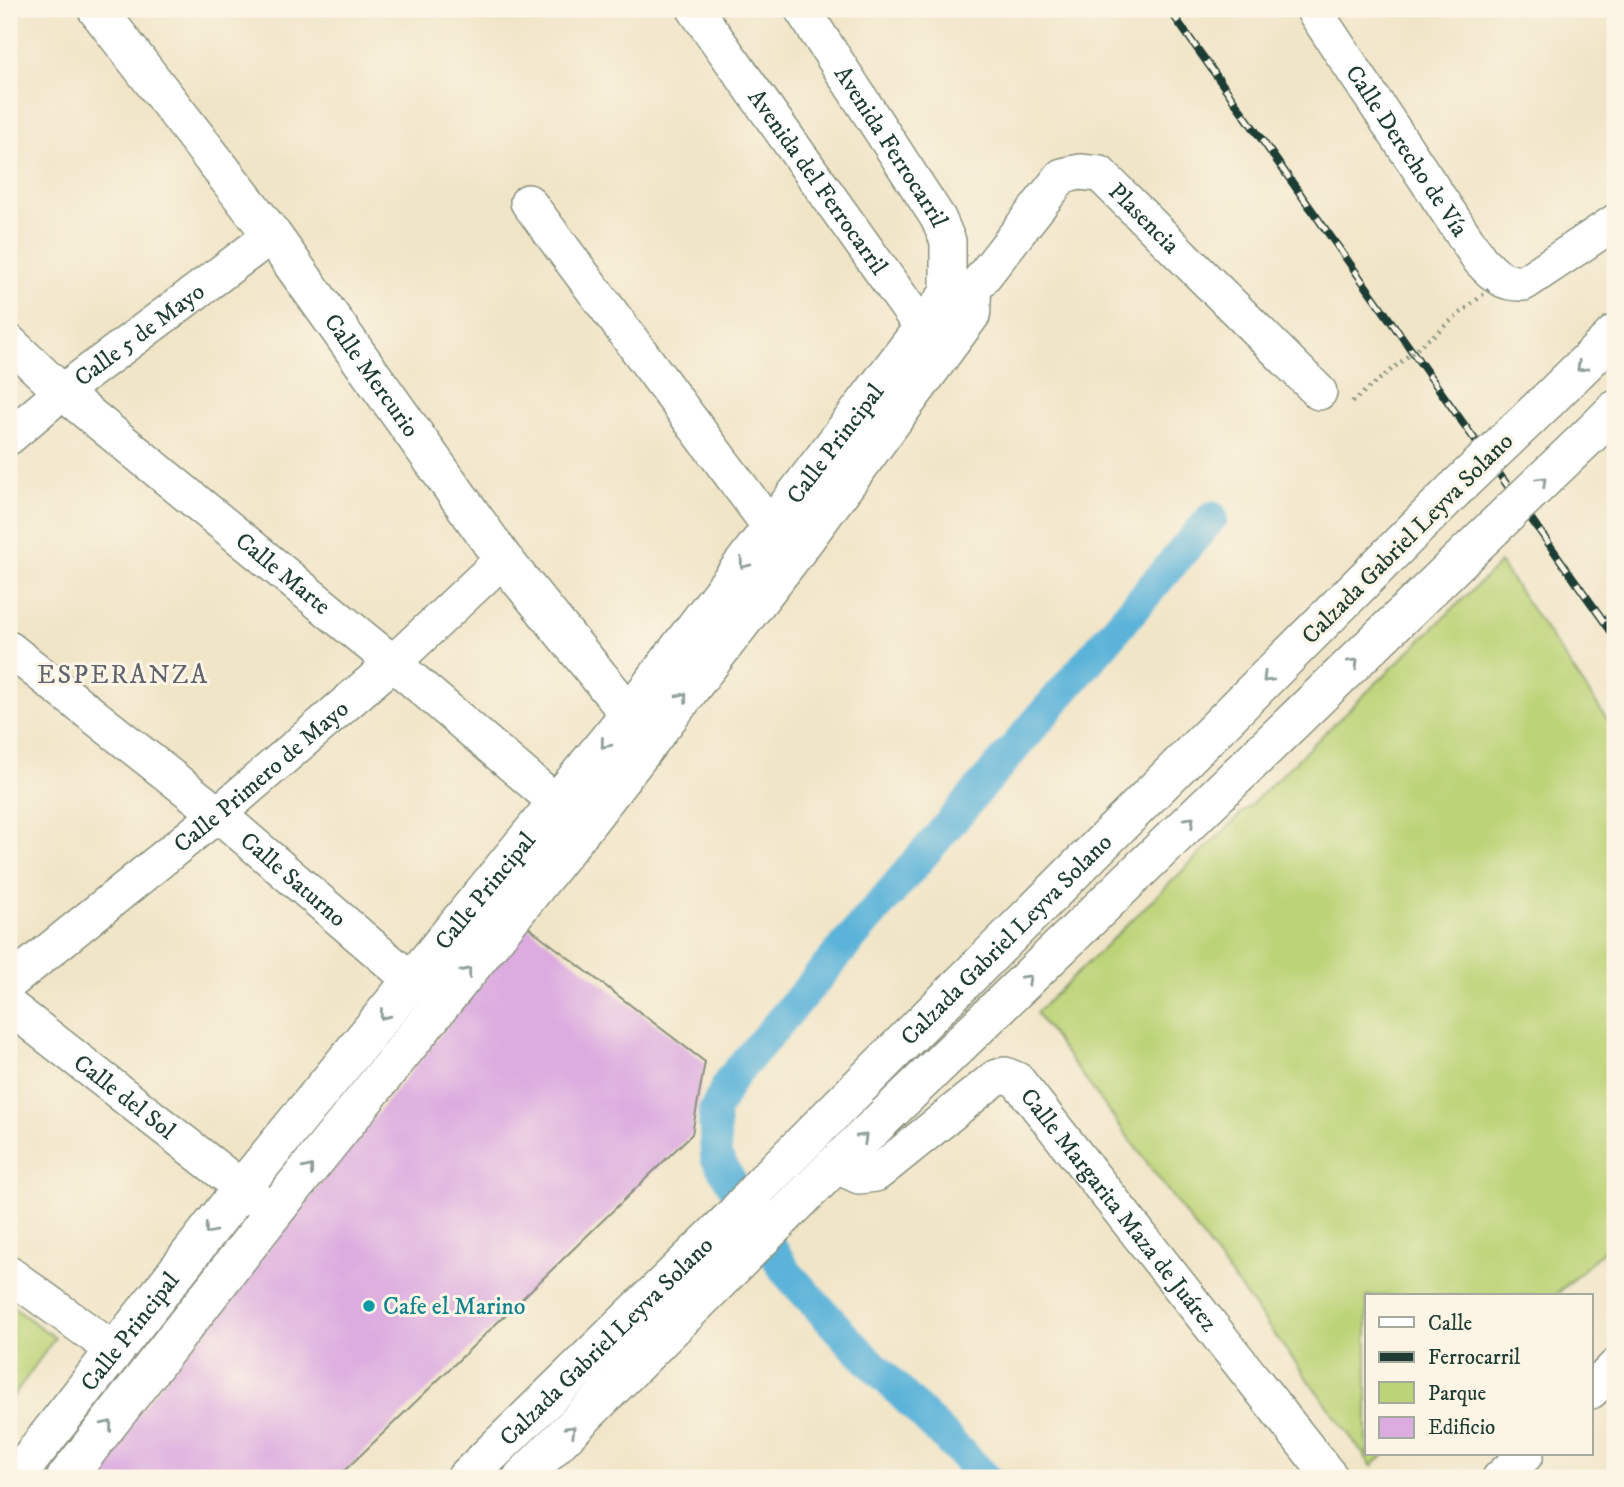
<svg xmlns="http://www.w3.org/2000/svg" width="1624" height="1487" viewBox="0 0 1624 1487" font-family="'IM FELL DW Pica',serif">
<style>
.green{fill:#bcd377;stroke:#6e8856;stroke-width:2}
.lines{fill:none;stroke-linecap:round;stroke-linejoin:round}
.canal{stroke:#5cb3d9;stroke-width:32}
.building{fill:#dcabe0}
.street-casing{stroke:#88917e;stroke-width:38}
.secondary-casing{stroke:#88917e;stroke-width:41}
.primary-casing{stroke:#88917e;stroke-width:41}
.street{stroke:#fff;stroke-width:35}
.secondary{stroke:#fff;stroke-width:38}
.primary{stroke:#fff;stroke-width:38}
.rail-casing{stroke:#1f3d34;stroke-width:8}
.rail{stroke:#fcf5e5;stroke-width:5;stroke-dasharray:16;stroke-linecap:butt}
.primary-bridge-casing{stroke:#88917e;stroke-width:41;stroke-linecap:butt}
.path-bridge{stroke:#88917e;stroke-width:4.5;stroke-dasharray:2 5;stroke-linecap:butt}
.primary-bridge{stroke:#fff;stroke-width:38}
.oneway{stroke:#8f9e9a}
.culture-dot{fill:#0f9aa8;stroke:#fcf5e5;stroke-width:2.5}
.labels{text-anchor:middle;stroke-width:6;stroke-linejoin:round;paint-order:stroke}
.street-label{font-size:24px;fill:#1f3d34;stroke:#fcf5e5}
.culture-label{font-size:24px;fill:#0d838f;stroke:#fcf5e5;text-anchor:start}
.neighbourhood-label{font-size:26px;letter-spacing:2px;fill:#616470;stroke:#fcf5e5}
</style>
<rect width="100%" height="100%" fill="#fcf5e5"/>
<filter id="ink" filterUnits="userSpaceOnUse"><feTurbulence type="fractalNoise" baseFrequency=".0143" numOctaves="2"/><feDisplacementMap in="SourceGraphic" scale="14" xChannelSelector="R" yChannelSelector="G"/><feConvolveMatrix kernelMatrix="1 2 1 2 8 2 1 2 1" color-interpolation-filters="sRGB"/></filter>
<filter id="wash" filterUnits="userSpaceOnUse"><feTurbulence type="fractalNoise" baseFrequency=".00686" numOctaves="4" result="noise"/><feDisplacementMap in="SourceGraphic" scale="28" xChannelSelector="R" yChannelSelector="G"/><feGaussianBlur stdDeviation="1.57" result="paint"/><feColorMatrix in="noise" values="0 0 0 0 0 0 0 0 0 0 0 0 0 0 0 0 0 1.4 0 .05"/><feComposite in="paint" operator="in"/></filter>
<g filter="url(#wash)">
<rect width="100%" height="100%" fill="#f1e5c8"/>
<path class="green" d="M 1500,563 L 1615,731 L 1615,1240 L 1555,1296 L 1367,1296 L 1367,1454 L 1385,1454 L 1372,1466 L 1036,1013 Z
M 9,1304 L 55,1338 L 9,1402 Z"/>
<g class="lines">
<path class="canal" d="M 986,1478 L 849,1341 L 786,1272 L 716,1157 L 714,1112 L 730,1080 L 1212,517"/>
</g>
<g id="blocks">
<path class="building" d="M 527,926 L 705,1062 L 692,1134 L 337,1478 L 86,1478 Z"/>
</g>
</g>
<g filter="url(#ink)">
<use href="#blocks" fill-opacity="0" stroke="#88917e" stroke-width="2"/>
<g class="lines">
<defs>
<g id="street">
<path id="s1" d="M 695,9 L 923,329 L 944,346"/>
<path id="s2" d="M 802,9 L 938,218 L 948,241 L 948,295 L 968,312"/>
<path id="s3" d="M 1313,9 L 1480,260 C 1494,275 1502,284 1524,283 L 1615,222"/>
<path d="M 528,202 L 771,528"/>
<path id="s4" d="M 972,291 L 1062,176 L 1080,172 L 1100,174 L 1319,392"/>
<path id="s5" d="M 9,342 L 62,392 L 393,663 L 557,803 L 574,826"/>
<path id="s6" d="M 9,437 L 62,392 L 272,235"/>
<path id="s7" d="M 9,649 L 218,814 L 412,981"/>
<path id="s8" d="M 9,983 L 218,814 L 393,663 L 503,559"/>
<path id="s9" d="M 9,1006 L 265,1206"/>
<path id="s10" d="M 835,1165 L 859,1176 L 876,1174 L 995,1078 L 1005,1075 L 1017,1080 L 1331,1478"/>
<path d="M 9,1274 L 115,1351"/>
<path d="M 1591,1391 L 1615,1367"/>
<path d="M 1500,1478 L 1526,1454"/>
</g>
<g id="secondary">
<path id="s11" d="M 97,9 L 272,235 L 503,559 L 645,733"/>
<path id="s12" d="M 15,1478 L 242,1188 L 630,713 L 948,295 L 972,291 L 971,314 L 791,558 L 579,833 L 273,1213 L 66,1478"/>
</g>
<g id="primary">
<path d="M 1547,401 L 1615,334"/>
<path d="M 1593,432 L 1615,410"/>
<path id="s13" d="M 466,1478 L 733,1217 L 762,1184 L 1454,490"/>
<path d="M 522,1478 L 835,1165 L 1493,528"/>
</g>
</defs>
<use href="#street" class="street-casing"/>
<use href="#secondary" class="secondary-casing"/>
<use href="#primary" class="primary-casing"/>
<use href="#street" class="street"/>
<use href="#secondary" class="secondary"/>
<use href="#primary" class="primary"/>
<defs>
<path id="rail" d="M 1169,9 L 1615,637"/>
</defs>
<use href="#rail" class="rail-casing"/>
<use href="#rail" class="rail"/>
<defs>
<path id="primary-bridge" d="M 1454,490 L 1547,401
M 1493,528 L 1593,432"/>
</defs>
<use href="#primary-bridge" class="primary-bridge-casing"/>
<path class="path-bridge" d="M 1352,402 L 1491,288"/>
<use href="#primary-bridge" class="primary-bridge"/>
</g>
<defs><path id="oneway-chevron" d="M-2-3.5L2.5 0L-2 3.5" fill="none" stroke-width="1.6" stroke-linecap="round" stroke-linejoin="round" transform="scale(1.75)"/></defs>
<g class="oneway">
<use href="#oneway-chevron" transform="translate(1581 367) rotate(136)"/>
<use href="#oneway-chevron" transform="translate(1542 481) rotate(-44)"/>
<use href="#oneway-chevron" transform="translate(744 564) rotate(127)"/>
<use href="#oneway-chevron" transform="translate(1354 663) rotate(-44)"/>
<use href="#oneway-chevron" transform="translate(1267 678) rotate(135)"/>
<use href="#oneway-chevron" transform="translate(683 697) rotate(-52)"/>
<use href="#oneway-chevron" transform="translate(605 744) rotate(129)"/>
<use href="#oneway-chevron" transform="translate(1190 821) rotate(-44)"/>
<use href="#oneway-chevron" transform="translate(467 972) rotate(-51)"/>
<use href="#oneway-chevron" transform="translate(1027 979) rotate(-44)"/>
<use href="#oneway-chevron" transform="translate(384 1015) rotate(129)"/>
<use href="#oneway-chevron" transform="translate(863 1138) rotate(-44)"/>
<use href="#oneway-chevron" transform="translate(309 1169) rotate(-51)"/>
<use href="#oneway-chevron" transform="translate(209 1230) rotate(128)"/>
<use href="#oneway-chevron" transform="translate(108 1425) rotate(-51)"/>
<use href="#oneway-chevron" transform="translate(571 1430) rotate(-45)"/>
</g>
</g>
<circle class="culture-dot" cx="369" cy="1306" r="7"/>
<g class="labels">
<g class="street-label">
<text dy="8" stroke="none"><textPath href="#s2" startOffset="164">Avenida Ferrocarril</textPath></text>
<text dy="8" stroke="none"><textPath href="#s3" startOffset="170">Calle Derecho de Vía</textPath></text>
<text dy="8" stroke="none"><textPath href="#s1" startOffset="212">Avenida del Ferrocarril</textPath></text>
<text dy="8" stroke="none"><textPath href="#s4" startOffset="247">Plasencia</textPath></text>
<text dy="8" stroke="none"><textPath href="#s6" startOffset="166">Calle 5 de Mayo</textPath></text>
<text dy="8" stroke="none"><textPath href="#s11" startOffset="458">Calle Mercurio</textPath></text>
<text dy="8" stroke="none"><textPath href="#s12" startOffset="1320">Calle Principal</textPath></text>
<text transform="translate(1407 538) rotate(-45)" y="8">Calzada Gabriel Leyva Solano</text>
<text dy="8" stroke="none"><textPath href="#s5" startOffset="359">Calle Marte</textPath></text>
<text dy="8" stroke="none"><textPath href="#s8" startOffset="326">Calle Primero de Mayo</textPath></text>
<text dy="8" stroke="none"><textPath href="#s7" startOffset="366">Calle Saturno</textPath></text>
<text dy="8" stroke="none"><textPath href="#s12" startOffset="752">Calle Principal</textPath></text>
<text dy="8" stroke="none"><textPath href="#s13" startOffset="763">Calzada Gabriel Leyva Solano</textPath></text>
<text dy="8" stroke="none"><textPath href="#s9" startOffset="147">Calle del Sol</textPath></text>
<text dy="8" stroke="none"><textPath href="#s10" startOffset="385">Calle Margarita Maza de Juárez</textPath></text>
<text dy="8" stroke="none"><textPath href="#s12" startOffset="186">Calle Principal</textPath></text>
<text dy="8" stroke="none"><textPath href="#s13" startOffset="196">Calzada Gabriel Leyva Solano</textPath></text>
</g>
<g class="culture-label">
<text x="383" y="1314">Cafe el Marino</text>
</g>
<g class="neighbourhood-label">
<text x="123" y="683">ESPERANZA</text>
</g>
</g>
<rect width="1624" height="1487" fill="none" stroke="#fcf5e5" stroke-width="35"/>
<rect x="1365" y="1294" width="228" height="161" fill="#fcf5e5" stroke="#a4ab9e" stroke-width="2"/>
<rect x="1379" y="1317" width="35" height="10" fill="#ffffff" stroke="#a4ab9e" stroke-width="2"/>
<text x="1428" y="1330" font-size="21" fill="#1f3d34">Calle</text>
<rect x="1379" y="1352" width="35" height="10" fill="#1f3d34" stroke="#a4ab9e" stroke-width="2"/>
<text x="1428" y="1364" font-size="21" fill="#1f3d34">Ferrocarril</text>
<rect x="1379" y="1382" width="35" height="21" fill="#bcd377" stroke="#a4ab9e" stroke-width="2"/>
<text x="1428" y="1400" font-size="21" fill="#1f3d34">Parque</text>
<rect x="1379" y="1417" width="35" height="21" fill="#dcabe0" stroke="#a4ab9e" stroke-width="2"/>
<text x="1428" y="1434" font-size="21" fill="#1f3d34">Edificio</text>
</svg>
